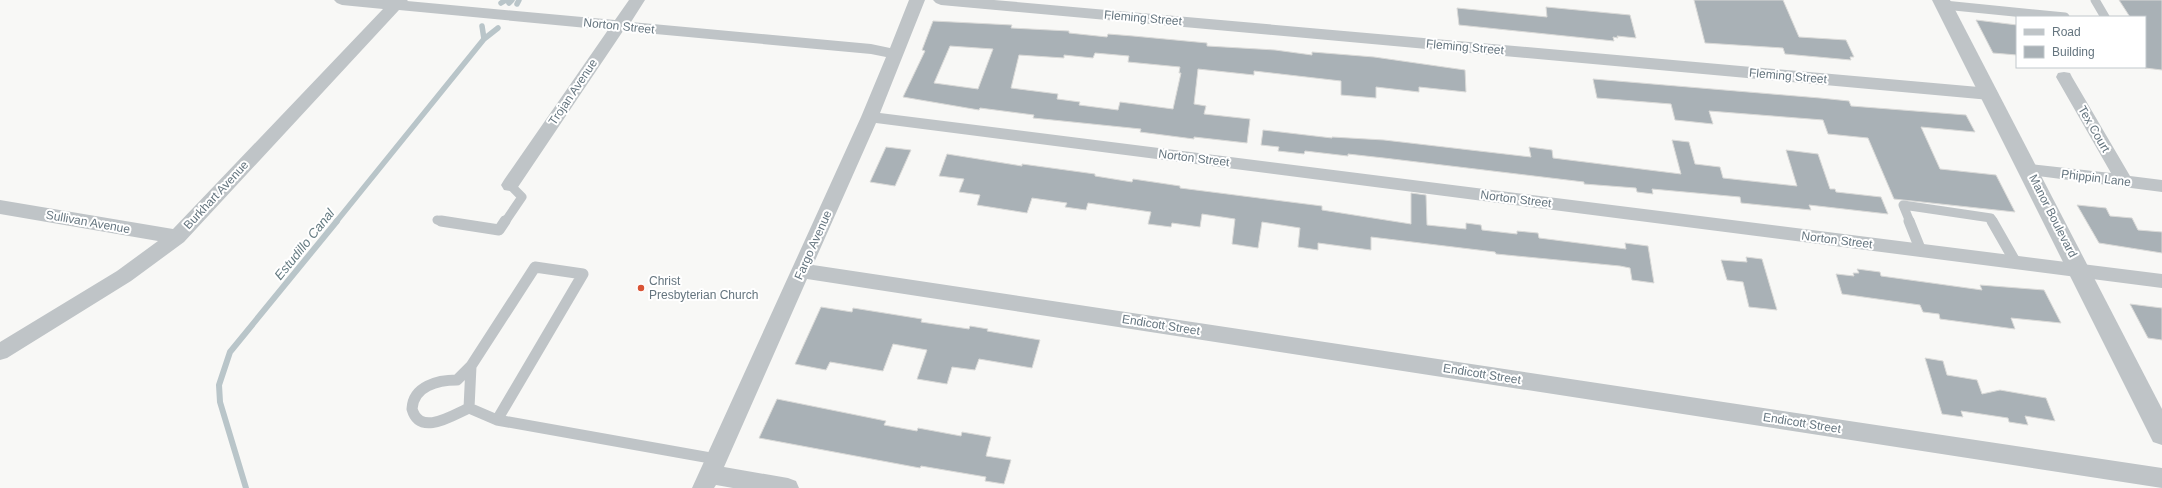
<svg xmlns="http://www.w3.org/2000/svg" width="2162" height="488" viewBox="0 0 2162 488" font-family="Arial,sans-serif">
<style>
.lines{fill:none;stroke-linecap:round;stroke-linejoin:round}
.stream-far1{stroke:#b9c5c9;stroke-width:5.5}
.stream{stroke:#b9c5c9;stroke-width:6}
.building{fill:#a9b1b6;stroke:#dadad8;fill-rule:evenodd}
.service-far1{stroke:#bfc4c7;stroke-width:9}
.service{stroke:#bfc4c7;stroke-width:11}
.minor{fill:#bfc4c7;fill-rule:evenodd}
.tertiary{fill:#bfc4c7;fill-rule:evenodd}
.poi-dot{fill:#d95334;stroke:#fff;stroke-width:1.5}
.labels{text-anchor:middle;stroke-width:4;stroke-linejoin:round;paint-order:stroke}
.street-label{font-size:12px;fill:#65757f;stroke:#fff}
.poi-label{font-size:12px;fill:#65757f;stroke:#fff;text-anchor:start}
.water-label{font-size:13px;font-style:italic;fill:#647a80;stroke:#fff}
</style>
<rect width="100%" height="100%" fill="#f8f8f6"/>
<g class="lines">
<path class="stream-far1" d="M 501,3 L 506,0
M 509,3 L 512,0
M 517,4 L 519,0
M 484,39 L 498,28
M 336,222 L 484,39 L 482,26"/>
<path class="stream" d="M 246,488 L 220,402 L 219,385 L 230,352 L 337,221"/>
</g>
<path class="building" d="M 1694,0 L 1783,0 L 1799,37 L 1846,40 L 1854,57 L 1850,57 L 1851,60 L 1785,54 L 1783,48 L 1705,43 Z
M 2119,0 L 2162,0 L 2162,70 L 2145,68 L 2145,17 L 2130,17 Z
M 1546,7 L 1630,15 L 1636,38 L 1617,36 L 1618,38 L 1613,37 L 1614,41 L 1459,25 L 1457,8 L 1547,17 Z
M 1976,20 L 2017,25 L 2017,55 L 1993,53 Z
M 933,21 L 1012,25 L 1011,28 L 1069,31 L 1069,33 L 1107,37 L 1108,34 L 1133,36 L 1207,43 L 1207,46 L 1275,50 L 1312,55 L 1312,52 L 1374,57 L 1465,70 L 1466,92 L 1419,87 L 1419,92 L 1376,87 L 1376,98 L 1341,95 L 1341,81 L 1254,71 L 1254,75 L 1198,69 L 1194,104 L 1206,106 L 1204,114 L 1250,119 L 1247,143 L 1194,137 L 1194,139 L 1140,132 L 1141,129 L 1033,118 L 1034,115 L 980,108 L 979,110 L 903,97 L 925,51 L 922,50 ZM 950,46 L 993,49 L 978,89 L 934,83 ZM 1095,53 L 1129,56 L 1128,62 L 1180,67 L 1179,73 L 1181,73 L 1173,109 L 1120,102 L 1118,110 L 1079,105 L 1080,102 L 1057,99 L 1058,94 L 1011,88 L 1019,55 L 1064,58 L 1064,55 L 1093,58 Z
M 1593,79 L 1820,98 L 1849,101 L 1851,106 L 1966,115 L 1975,132 L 1921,127 L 1940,169 L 1996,175 L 2015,212 L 1894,199 L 1868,138 L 1828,134 L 1823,120 L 1709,111 L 1713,124 L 1675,120 L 1671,104 L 1597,98 Z
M 1263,130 L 1332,138 L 1332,137 L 1384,140 L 1531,157 L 1529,147 L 1552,150 L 1553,158 L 1681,174 L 1672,140 L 1689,142 L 1695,164 L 1720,167 L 1723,178 L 1797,186 L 1786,150 L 1818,154 L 1830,189 L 1835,189 L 1836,192 L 1881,197 L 1888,214 L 1809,205 L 1811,210 L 1741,203 L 1740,197 L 1652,189 L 1653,194 L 1637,192 L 1636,188 L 1584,184 L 1584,182 L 1384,158 L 1348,154 L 1348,156 L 1305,151 L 1304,154 L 1278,151 L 1279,147 L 1261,145 Z
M 886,147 L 911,150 L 895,186 L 870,182 Z
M 947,154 L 1022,166 L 1022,164 L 1095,174 L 1095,176 L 1132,182 L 1133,179 L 1180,186 L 1180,188 L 1322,206 L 1322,210 L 1411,224 L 1411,193 L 1426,195 L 1427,225 L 1466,229 L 1466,223 L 1481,225 L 1482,230 L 1517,234 L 1517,231 L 1538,233 L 1539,238 L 1626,249 L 1625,243 L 1648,246 L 1654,283 L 1632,280 L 1630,268 L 1620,266 L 1496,254 L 1495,252 L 1371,237 L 1371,250 L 1318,243 L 1318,250 L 1298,247 L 1300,228 L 1262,222 L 1258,248 L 1232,244 L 1235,219 L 1202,214 L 1200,227 L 1172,223 L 1171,227 L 1148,224 L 1151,212 L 1088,203 L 1086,210 L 1065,207 L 1067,203 L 1032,198 L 1027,213 L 977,205 L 980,195 L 959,192 L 964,179 L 939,176 Z
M 2077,205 L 2106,208 L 2110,216 L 2132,218 L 2138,230 L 2162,232 L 2162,253 L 2099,243 Z
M 1746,257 L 1762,259 L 1777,310 L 1749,307 L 1743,282 L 1727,280 L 1721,260 L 1747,262 Z
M 1857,269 L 1880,272 L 1881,276 L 1982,290 L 1980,285 L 2044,290 L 2061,323 L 2011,318 L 2015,329 L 1940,319 L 1939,314 L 1923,312 L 1920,305 L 1842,294 L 1836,274 L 1854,276 L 1853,273 L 1859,273 Z
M 2130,304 L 2162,308 L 2162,340 L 2148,338 Z
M 821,307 L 852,312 L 853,308 L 922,319 L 921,322 L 969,329 L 970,326 L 988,329 L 987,331 L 1040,340 L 1032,368 L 979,359 L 975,370 L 952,367 L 947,384 L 917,379 L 927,350 L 893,344 L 883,371 L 830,362 L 826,370 L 795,364 Z
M 1925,358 L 1943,361 L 1947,375 L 1977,380 L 1982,394 L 2000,390 L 2046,398 L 2055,421 L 2025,416 L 2028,425 L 2009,422 L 2008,418 L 1961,411 L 1963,417 L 1942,414 Z
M 777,399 L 886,421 L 884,425 L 917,431 L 918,428 L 961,436 L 962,432 L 991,437 L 986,456 L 1011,460 L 1004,484 L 985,481 L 986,477 L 921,466 L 920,468 L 759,438 Z"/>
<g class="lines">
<path class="service-far1" d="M 2095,0 L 2105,17
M 1944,5 L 2065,17
M 437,220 L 447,222
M 505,222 L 522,197 L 510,185
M 1910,222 L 1903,205 L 1991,218 L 1993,222"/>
<path class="service" d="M 441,221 L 499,230 L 505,221
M 1909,221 L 1921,251
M 1992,221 L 2016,263
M 535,267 L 583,274 L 497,420 L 469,408 C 453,415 420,437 412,409 C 413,386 438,380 457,380 L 471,366 Z
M 469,408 L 471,366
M 497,420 L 716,459"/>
<path class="minor" d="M 334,0 L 408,0 L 407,1 L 615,20 L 629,0 L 645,0 L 631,22 L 871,44 L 890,48 L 909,0 L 925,0 L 880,113 L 2162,274 L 2162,288 L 876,123 L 813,265 L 2162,468 L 2162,488 L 807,279 L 724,467 L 788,478 L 796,481 L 799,488 L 733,488 L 716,485 L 714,488 L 692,488 L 861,117 L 886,57 L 871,54 L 623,31 L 516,190 L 510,191 L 504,190 L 501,185 L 504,180 L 608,30 L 399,10 L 184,242 L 131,281 L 7,358 L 0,360 L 0,342 L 117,271 L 158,241 L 0,214 L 0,200 L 173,229 L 383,9 L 342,5 L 337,3 Z
M 933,0 L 994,0 L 1990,88 L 1996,90 L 1998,94 L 1996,98 L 1990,100 L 941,5 L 936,3 Z
M 2064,72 L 2070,73 L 2072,77 L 2130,176 L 2162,180 L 2162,192 L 2023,174 L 2020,170 L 2023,166 L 2029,164 L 2111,173 L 2056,77 L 2058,73 Z"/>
<path class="tertiary" d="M 1932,0 L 1950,0 L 2162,409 L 2162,445 L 2153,442 Z"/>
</g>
<circle class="poi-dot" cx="641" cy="288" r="4"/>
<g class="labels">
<g class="street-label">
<text transform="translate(1143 18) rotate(5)" y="4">Fleming Street</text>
<text transform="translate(619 26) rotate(6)" y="4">Norton Street</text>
<text transform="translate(1465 47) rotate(5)" y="4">Fleming Street</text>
<text transform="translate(1788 76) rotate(5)" y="4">Fleming Street</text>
<text transform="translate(573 92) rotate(-56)" y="4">Trojan Avenue</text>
<text transform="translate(2094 129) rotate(60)" y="4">Tex Court</text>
<text transform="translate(1194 158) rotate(7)" y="4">Norton Street</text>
<text transform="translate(2096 178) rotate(7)" y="4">Phippin Lane</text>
<text transform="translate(216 195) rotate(-47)" y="4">Burkhart Avenue</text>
<text transform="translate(1516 199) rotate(7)" y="4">Norton Street</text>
<text transform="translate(2053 216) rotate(63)" y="4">Manor Boulevard</text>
<text transform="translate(88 222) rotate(10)" y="4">Sullivan Avenue</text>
<text transform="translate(1837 240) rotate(7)" y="4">Norton Street</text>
<text transform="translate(813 245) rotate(-66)" y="4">Fargo Avenue</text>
<text transform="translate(1161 325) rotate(9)" y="4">Endicott Street</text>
<text transform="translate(1482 374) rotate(9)" y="4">Endicott Street</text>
<text transform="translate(1802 423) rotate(9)" y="4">Endicott Street</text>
</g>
<g class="poi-label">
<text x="649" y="285">Christ<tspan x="649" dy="14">Presbyterian Church</tspan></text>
</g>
<g class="water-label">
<text transform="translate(304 244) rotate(-51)" y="5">Estudillo Canal</text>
</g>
</g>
<rect x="2016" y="16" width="130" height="52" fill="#ffffff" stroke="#c1c8cc"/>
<rect x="2024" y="29" width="20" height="6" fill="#bfc4c7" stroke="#c1c8cc"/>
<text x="2052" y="36" font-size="12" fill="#65757f">Road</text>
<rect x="2024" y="46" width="20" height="12" fill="#a9b1b6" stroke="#c1c8cc"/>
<text x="2052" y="56" font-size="12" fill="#65757f">Building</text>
</svg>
